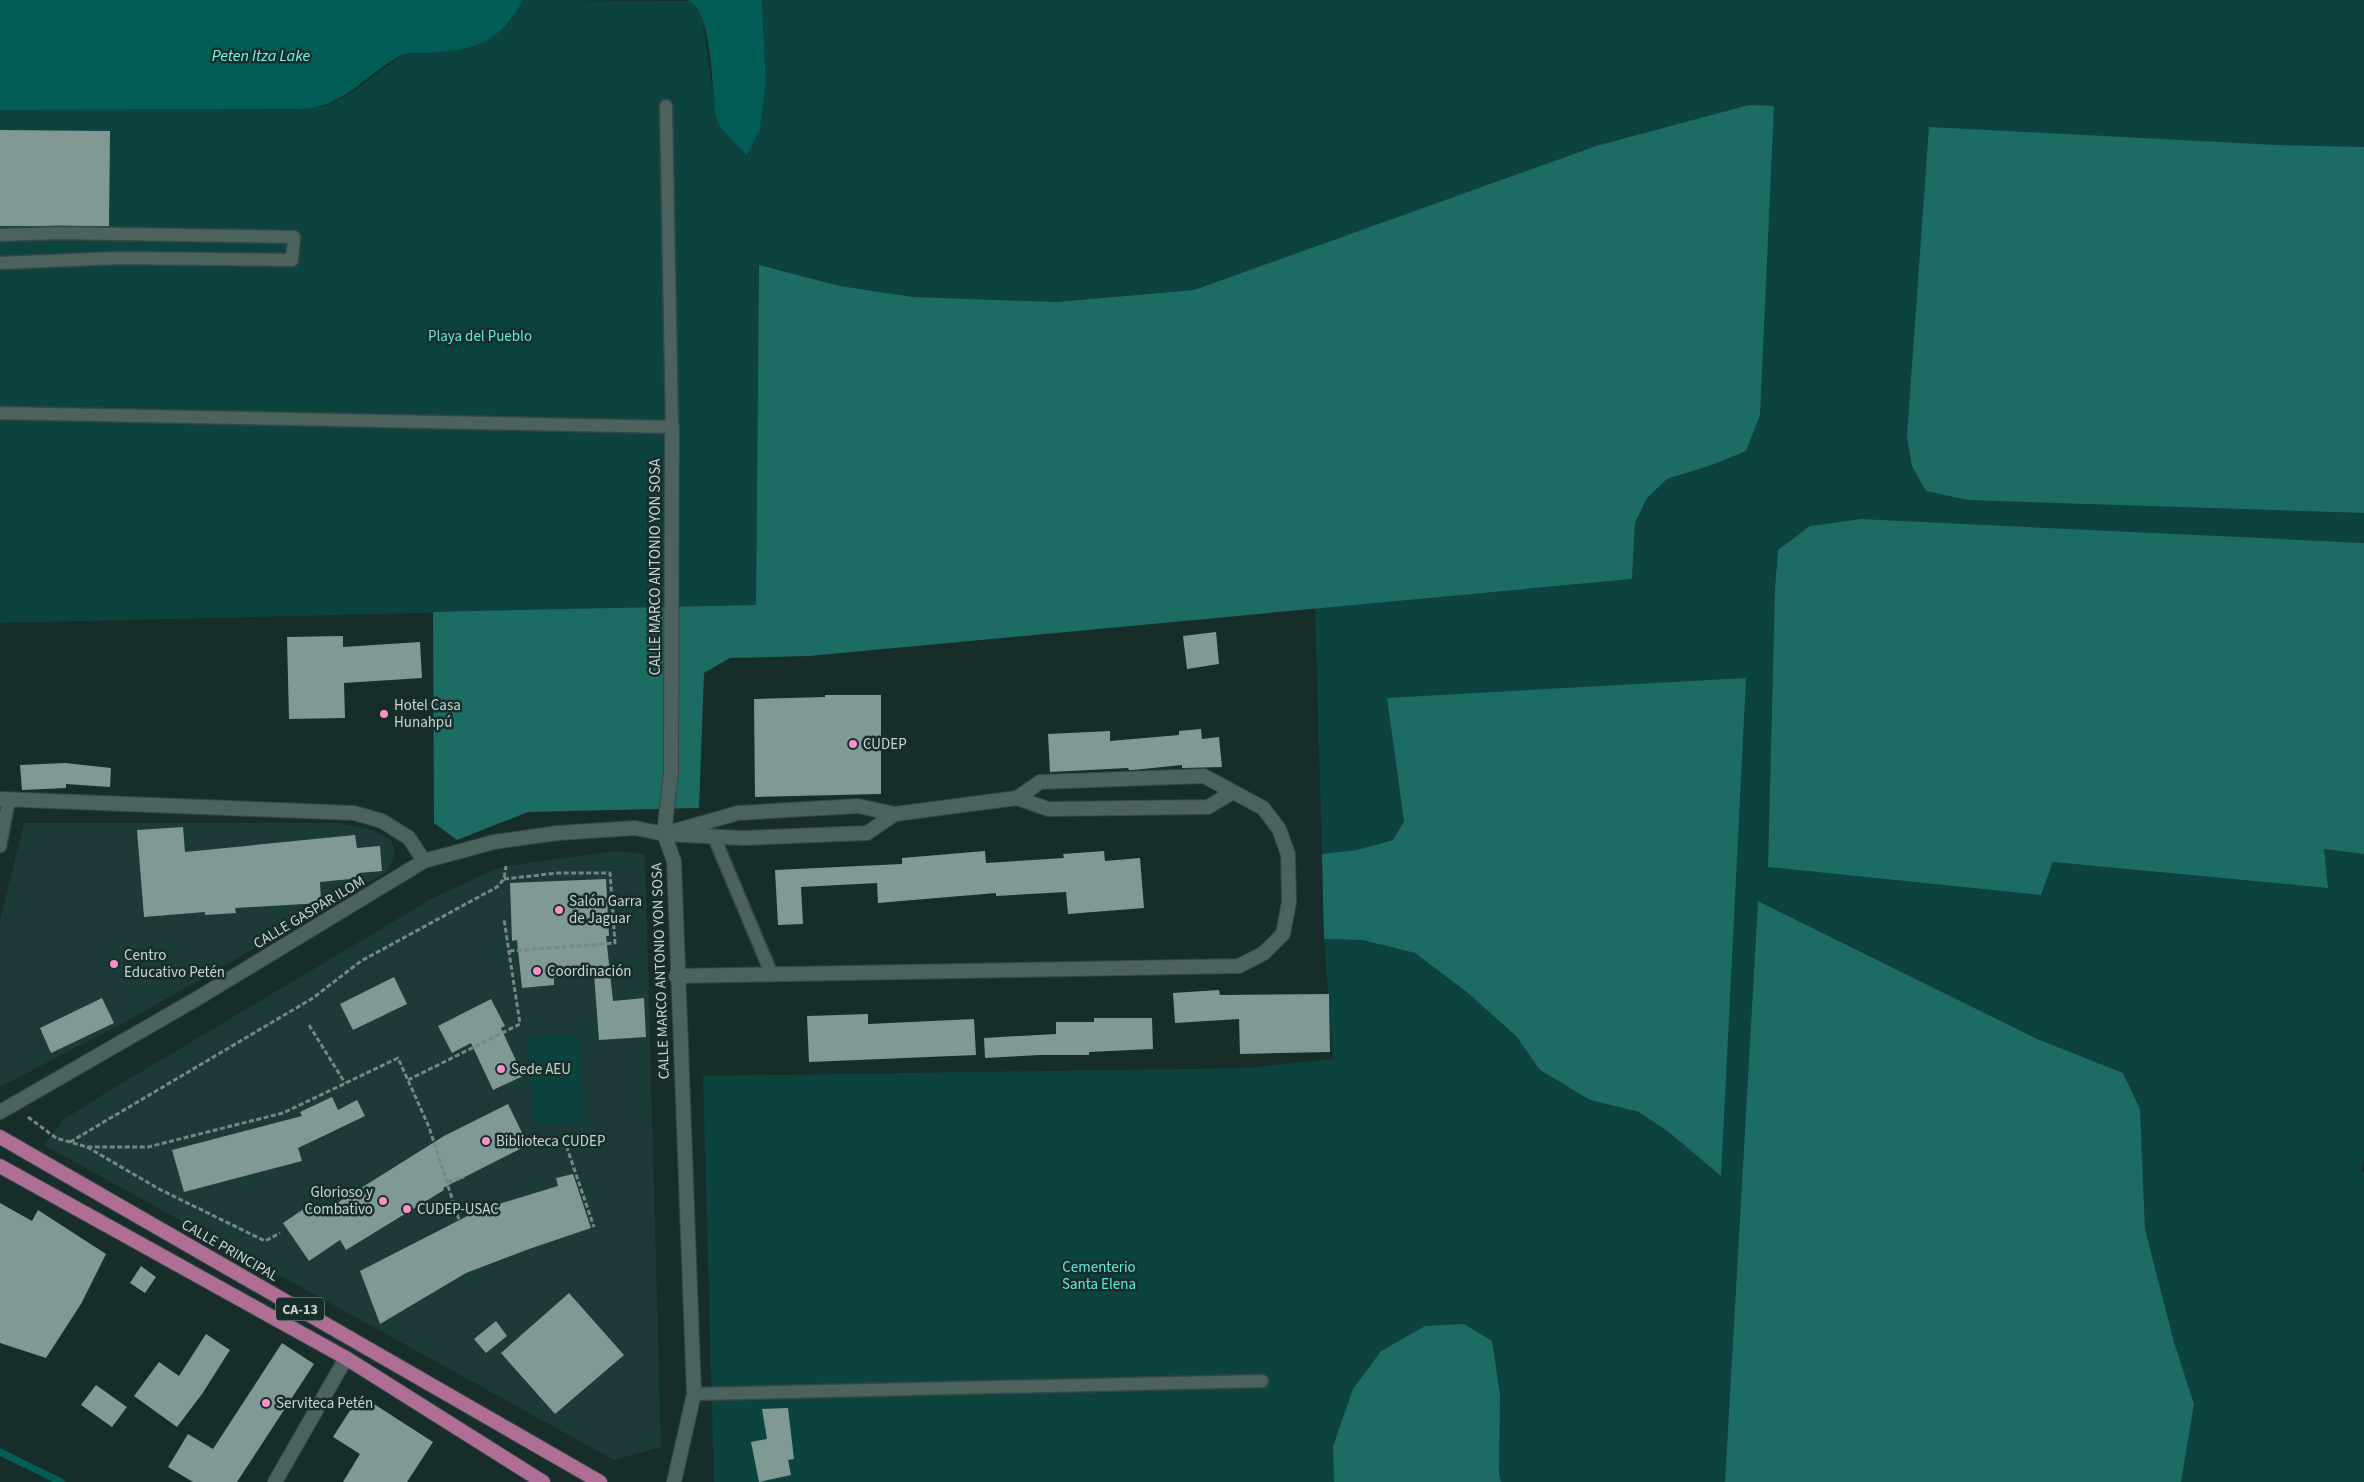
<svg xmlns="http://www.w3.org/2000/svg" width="2364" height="1482" viewBox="0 0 2364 1482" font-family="'Source Sans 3',sans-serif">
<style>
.built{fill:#1c3a38}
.green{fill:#0c433e}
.forest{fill:#1c6c64}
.water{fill:#015d56}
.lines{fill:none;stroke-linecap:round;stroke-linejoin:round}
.stream{stroke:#015d56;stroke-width:7}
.building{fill:#809995}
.service-casing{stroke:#364745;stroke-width:15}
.minor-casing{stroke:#364745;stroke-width:16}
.primary-casing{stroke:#364745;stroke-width:16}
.path{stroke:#778785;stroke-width:3;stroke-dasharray:5 2.5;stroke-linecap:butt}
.service{stroke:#4b625e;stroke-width:12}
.minor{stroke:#4b625e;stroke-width:14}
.primary{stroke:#ae6e96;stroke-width:14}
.poi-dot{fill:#f98fc9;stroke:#172d2a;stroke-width:2}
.labels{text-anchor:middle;stroke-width:5;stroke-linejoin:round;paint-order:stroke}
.shield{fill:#172d2a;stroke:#94a3a1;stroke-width:1}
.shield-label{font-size:14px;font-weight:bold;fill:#cad6d4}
.park-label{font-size:15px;fill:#5eeddd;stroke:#172d2a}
.street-label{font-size:15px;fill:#cad6d4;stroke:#172d2a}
.poi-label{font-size:15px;fill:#cad6d4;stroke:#172d2a;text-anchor:start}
.water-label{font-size:16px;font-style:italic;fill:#6dfaea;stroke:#172d2a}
</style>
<rect width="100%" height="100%" fill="#172d2a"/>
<path class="built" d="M 24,823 L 340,823 L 374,830 L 391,840 L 395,854 L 387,872 L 129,1020 L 0,1087 L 0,920 Z
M 615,851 L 645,854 L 661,1447 L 614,1460 L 44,1145 L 63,1120 L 107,1092 L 433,898 L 493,870 L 506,866 Z"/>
<path class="green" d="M 523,0 L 691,1 L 702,17 L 717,122 L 760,129 L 766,83 L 762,0 L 2364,0 L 2364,147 L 2276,145 L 1926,491 L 1967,500 L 2364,513 L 2364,543 L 1861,519 L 1810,526 L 1778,550 L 1775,588 L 1768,867 L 2041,895 L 2053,862 L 2328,888 L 2324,849 L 2364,854 L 2364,1159 L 2361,1171 L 2364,1172 L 2364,1482 L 2181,1482 L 2194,1404 L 2174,1342 L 2145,1229 L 2140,1109 L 2123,1073 L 2035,1038 L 1758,901 L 1725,1482 L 1501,1482 L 1425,1326 L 1381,1351 L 1353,1389 L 1333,1446 L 1334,1482 L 714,1482 L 703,1076 L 1247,1068 L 1333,1059 L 1324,939 L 1362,940 L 1415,953 L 1468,993 L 1516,1036 L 1540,1070 L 1590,1100 L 1639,1112 L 1670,1133 L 1387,698 L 1404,821 L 1393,840 L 1357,850 L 1322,854 L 1315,608 L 1632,579 L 1635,523 L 1647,498 L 1667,479 L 1712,465 L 1746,451 L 1595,146 L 1194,290 L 1056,302 L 913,297 L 840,286 L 759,265 L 756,605 L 0,623 L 0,110 L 305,109 L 329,105 L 351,93 L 402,55 L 445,52 L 510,22 Z
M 578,1033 L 585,1122 L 534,1126 L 527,1037 Z"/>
<path class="forest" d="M 1749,105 L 1774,106 L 1760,415 L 1746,451 L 1712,465 L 1667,479 L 1647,498 L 1635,523 L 1632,579 L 809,656 L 730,658 L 704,673 L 699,808 L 528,812 L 457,840 L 434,823 L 433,612 L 756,605 L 759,265 L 840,286 L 913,297 L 1056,302 L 1194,290 L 1596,146 Z
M 1929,127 L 2276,145 L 2364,147 L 2364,513 L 1967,500 L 1926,491 L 1912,466 L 1907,436 Z
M 1861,519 L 2364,543 L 2364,854 L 2324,849 L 2328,888 L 2053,862 L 2041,895 L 1768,867 L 1775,588 L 1778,550 L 1810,526 Z
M 1746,678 L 1746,679 L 1721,1176 L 1670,1133 L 1639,1112 L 1590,1100 L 1540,1070 L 1516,1036 L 1468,993 L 1415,953 L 1362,940 L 1324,939 L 1322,854 L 1357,850 L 1393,840 L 1404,821 L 1387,698 Z
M 1758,901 L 2035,1038 L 2123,1073 L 2140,1109 L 2145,1229 L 2174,1342 L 2194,1404 L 2181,1482 L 1725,1482 Z
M 1464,1324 L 1492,1341 L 1500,1395 L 1499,1474 L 1501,1482 L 1334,1482 L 1333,1446 L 1353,1389 L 1381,1351 L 1425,1326 Z"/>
<path class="water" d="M 0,0 L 523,0 C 500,42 477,50 430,53 C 421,54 407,52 400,56 C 365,75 348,104 305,109 L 0,110 Z
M 687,0 L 762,0 L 766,82 L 760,129 L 747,155 C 740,147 719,129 717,120 C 711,95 714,9 687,0 Z"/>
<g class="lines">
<path class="stream" d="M 0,1452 L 61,1482"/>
</g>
<path class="building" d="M 0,130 L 110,131 L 109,226 L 0,226 Z
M 1216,632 L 1219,664 L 1187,669 L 1183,636 Z
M 343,636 L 343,647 L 420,642 L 422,678 L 344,683 L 345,718 L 289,719 L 287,637 Z
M 825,695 L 881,695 L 881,794 L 755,797 L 754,699 L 825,697 Z
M 1201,729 L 1202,739 L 1219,737 L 1222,767 L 1182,768 L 1182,765 L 1133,770 L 1129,770 L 1128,768 L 1050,772 L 1048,734 L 1110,731 L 1110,741 L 1179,735 L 1179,731 Z
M 65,763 L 111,768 L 110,787 L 66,784 L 66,788 L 22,790 L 20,765 Z
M 183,827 L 185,852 L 355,835 L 357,848 L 380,846 L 382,871 L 359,873 L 360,878 L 320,882 L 321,903 L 235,908 L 236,913 L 205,915 L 205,912 L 144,917 L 137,830 Z
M 985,851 L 986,863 L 1064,858 L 1063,854 L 1104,851 L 1105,861 L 1140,858 L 1144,908 L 1068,914 L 1066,892 L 996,896 L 996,893 L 878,903 L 877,883 L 801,887 L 803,924 L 778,925 L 775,870 L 902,864 L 902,858 Z
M 606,879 L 609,936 L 606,936 L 613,1001 L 644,998 L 646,1037 L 599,1040 L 594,974 L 554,978 L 554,985 L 522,988 L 517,940 L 512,941 L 510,883 Z
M 394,977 L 407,1004 L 353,1030 L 340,1004 Z
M 1219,990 L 1220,995 L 1329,994 L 1330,1052 L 1240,1054 L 1239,1019 L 1175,1023 L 1173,993 Z
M 102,998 L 114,1023 L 51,1053 L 40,1028 Z
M 491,999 L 505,1026 L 501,1028 L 523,1076 L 493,1090 L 471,1043 L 452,1053 L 438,1026 Z
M 868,1014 L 868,1024 L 974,1019 L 976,1055 L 809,1062 L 807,1016 Z
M 1094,1018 L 1152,1018 L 1153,1049 L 1089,1052 L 1089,1055 L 1039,1055 L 985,1058 L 984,1038 L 1056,1034 L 1056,1022 L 1094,1022 Z
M 332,1097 L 338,1110 L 357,1100 L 365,1116 L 298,1148 L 302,1161 L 184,1192 L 172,1150 L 302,1116 L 300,1112 Z
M 508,1104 L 528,1145 L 443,1188 L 444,1190 L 346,1250 L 340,1240 L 309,1261 L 283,1223 L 311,1204 L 318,1215 L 444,1136 Z
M 573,1174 L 591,1228 L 529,1249 L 466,1273 L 380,1324 L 360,1271 L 479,1210 L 558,1186 L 556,1178 Z
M 0,1203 L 32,1221 L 38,1210 L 106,1254 L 81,1304 L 46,1358 L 0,1343 Z
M 141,1266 L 156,1277 L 145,1293 L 130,1283 Z
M 569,1293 L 624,1355 L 555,1414 L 501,1353 Z
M 496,1321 L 507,1336 L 486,1353 L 474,1339 Z
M 206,1334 L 230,1350 L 202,1394 L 177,1427 L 134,1396 L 159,1362 L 179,1376 Z
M 282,1343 L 314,1364 L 237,1482 L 193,1482 L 168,1467 L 188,1434 L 213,1449 Z
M 96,1385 L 127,1407 L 112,1427 L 81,1405 Z
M 360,1395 L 433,1442 L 407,1482 L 343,1482 L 360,1454 L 333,1437 Z
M 788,1408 L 794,1459 L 788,1460 L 791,1475 L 759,1482 L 751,1442 L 767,1439 L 762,1409 Z"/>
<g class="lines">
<defs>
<path id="service" d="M 0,235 L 58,233 L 294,237 L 292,260 L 118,258 L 0,263
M 0,413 L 672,427 L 666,106
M 714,837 L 772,975
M 0,846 L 9,799
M 694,1394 L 1262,1381"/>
<path id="minor" d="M 672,427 L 671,773 L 664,834 L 674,861 L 694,1394 L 674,1482
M 1017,798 L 1048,809 L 1208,807 L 1233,792
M 0,799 L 354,813 L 382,821 L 409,838 L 424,861
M 664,834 L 738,813 L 858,806 L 895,814 L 1017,798 L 1040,782 L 1204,776 L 1263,808 L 1279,829 L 1288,854 L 1289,902 L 1283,934 L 1264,953 L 1239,966 L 676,976
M 0,1112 L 198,998 L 424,861 L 494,842 L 558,833 L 635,828 L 664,834 L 743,838 L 867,833 L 895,814
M 275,1482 L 346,1358"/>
<path id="primary" d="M 0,1137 L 600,1482
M 0,1166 L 346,1358 L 543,1482"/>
</defs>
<use href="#service" class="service-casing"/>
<use href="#minor" class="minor-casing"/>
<use href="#primary" class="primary-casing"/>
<path class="path" d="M 504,879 L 558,873 L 610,873 L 615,943 L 509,951
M 309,1025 L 345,1083
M 408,1080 L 520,1024 L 504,919
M 28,1117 L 56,1138 L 87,1147 L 148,1147 L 283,1113 L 398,1058 L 429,1127 L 459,1220
M 564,1139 L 594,1227
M 70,1142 L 313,998 L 361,961 L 497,887 L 504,879 L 506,866
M 87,1147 L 159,1189 L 265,1241 L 280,1233
M 448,1182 L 464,1177"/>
<use href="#service" class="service"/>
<use href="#minor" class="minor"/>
<use href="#primary" class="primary"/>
</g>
<g class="poi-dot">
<circle cx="384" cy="714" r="5"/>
<circle cx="853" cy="744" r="5"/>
<circle cx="559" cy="910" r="5"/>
<circle cx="114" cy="964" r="5"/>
<circle cx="537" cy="971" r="5"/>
<circle cx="501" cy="1069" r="5"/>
<circle cx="486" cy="1141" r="5"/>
<circle cx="383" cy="1201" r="5"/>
<circle cx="407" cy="1209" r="5"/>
<circle cx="266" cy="1403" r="5"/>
</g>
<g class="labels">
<rect class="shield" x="276" y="1297.5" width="48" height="23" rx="4"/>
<g class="shield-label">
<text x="300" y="1314">CA-13</text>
</g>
<g class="park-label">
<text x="480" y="341">Playa del Pueblo</text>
<text x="1099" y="1272">Cementerio<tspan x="1099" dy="17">Santa Elena</tspan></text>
</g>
<g class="street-label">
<text transform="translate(655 567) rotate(-90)" y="5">CALLE MARCO ANTONIO YON SOSA</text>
<text transform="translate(309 912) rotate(-31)" y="5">CALLE GASPAR ILOM</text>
<text transform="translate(660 971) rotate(-92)" y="5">CALLE MARCO ANTONIO YON SOSA</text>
<text transform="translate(230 1250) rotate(30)" y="5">CALLE PRINCIPAL</text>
</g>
<g class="poi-label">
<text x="394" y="710">Hotel Casa<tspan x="394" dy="17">Hunahpú</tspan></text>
<text x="863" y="749">CUDEP</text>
<text x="569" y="906">Salón Garra<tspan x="569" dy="17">de Jaguar</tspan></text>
<text x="124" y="960">Centro<tspan x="124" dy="17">Educativo Petén</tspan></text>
<text x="547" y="976">Coordinación</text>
<text x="511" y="1074">Sede AEU</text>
<text x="496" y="1146">Biblioteca CUDEP</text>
<text x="373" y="1197" text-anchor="end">Glorioso y<tspan x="373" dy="17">Combativo</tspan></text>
<text x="417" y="1214">CUDEP-USAC</text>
<text x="276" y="1408">Serviteca Petén</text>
</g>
<g class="water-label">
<text x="261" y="61">Peten Itza Lake</text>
</g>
</g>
</svg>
